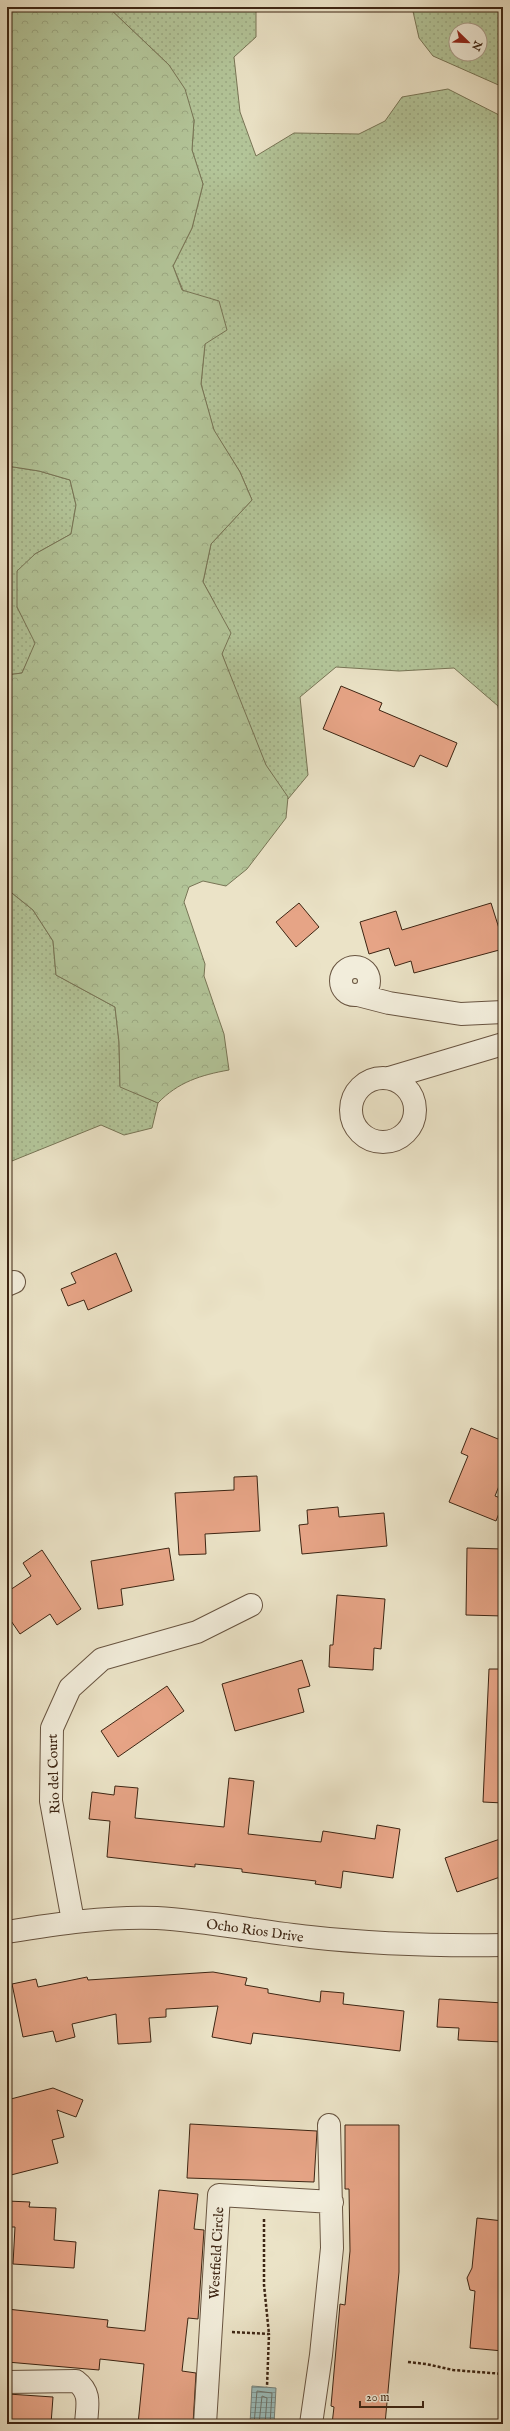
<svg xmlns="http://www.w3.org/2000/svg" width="510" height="2431" viewBox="0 0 510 2431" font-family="'IM FELL English',serif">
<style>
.grass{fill:url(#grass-dots);stroke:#787556;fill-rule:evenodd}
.forest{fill:url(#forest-crowns);stroke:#787556}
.water{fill:url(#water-rules);stroke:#758078}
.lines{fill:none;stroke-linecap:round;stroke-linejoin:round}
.shore{stroke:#6c7168;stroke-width:1}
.building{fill:#e6a486;stroke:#3d2513}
.minor-casing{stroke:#685440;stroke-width:24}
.path{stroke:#3d2513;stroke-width:2.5;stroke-dasharray:3 2;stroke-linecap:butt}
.minor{stroke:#f2eddb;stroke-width:22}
.labels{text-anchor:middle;stroke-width:3;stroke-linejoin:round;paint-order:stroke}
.street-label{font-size:14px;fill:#3d2513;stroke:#f2eddb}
</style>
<defs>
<pattern id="grass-dots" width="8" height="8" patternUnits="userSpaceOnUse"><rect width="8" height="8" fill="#b3c599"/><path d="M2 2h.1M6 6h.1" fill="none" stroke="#9ba983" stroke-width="1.8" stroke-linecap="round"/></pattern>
<pattern id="forest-crowns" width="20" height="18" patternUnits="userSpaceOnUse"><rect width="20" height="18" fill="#b3c599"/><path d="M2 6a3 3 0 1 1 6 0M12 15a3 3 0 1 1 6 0" fill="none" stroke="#9ba983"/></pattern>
<pattern id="water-rules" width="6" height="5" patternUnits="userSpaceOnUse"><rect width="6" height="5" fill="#9abdbc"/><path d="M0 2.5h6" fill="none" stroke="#7f9998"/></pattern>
</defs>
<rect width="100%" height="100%" fill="#ebe3c7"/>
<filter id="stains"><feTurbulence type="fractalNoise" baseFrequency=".005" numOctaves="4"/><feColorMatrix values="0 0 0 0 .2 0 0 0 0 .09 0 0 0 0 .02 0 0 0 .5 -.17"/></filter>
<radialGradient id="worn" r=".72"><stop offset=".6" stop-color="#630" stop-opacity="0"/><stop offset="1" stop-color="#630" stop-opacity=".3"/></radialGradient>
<path class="grass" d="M 108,7 L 256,7 L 256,37 L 234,57 L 240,112 L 256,156 L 294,133 L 359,134 L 385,121 L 402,97 L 448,89 L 503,117 L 503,743 L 498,706 L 454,668 L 399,671 L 336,667 L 300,697 L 308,775 L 288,799 L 266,766 L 232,682 L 222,654 L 214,602 L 203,582 L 211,544 L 252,500 L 240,472 L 214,431 L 201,384 L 205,344 L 173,266 L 192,228 L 203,184 L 192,150 L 194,120 L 169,65 Z
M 412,7 L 503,7 L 503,87 L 433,56 L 419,38 ZM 456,30 L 480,30 L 480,54 L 456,54 Z
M 7,466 L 39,471 L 70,480 L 76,505 L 71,534 L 35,554 L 17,607 L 36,643 L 22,673 L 7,675 Z
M 7,889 L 33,910 L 53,941 L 56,975 L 115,1007 L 119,1042 L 120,1086 L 158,1103 L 152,1128 L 124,1135 L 101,1125 L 7,1163 Z"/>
<path class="forest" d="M 7,7 L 108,7 L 169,65 L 185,89 L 194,120 L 192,150 L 203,184 L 192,228 L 173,266 L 182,290 L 219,301 L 227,330 L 205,344 L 201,384 L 214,430 L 240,472 L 252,500 L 211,544 L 203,582 L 231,633 L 222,654 L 266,765 L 288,797 L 286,818 L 247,869 L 226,886 L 203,881 L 189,887 L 184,902 L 205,964 L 204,976 L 224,1034 L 229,1070 C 201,1075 178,1082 158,1103 L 120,1087 L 119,1042 L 115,1007 L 56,975 L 53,941 L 33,910 L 7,889 L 7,675 L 22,673 L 35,643 L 17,607 L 17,571 L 35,554 L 71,534 L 76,505 L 70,480 L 39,471 L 7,466 Z"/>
<path class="water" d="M 252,2386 L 276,2388 L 274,2424 L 250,2424 Z"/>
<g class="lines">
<path class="shore" d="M 254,2424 L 257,2391 L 272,2393 L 270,2424
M 259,2424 L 262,2396 L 267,2398 L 265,2424"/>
</g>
<path class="building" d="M 341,686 L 382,703 L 379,710 L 457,743 L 447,767 L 420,755 L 414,767 L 323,729 Z
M 299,903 L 319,927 L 296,947 L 276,922 Z
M 491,903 L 503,941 L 503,949 L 414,973 L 411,961 L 395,966 L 389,948 L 369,954 L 360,922 L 396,911 L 402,930 Z
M 116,1253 L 132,1291 L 88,1310 L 84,1300 L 68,1306 L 61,1289 L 76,1283 L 71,1273 Z
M 471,1428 L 503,1441 L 503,1476 L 495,1496 L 503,1499 L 503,1503 L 496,1521 L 449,1502 L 468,1456 L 461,1453 Z
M 257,1476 L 260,1531 L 205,1534 L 206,1554 L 179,1555 L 175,1493 L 234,1490 L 234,1477 Z
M 338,1507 L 339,1517 L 384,1513 L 387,1546 L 302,1554 L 299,1525 L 308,1524 L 307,1510 Z
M 169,1548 L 174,1580 L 121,1589 L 123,1605 L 98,1609 L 91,1561 Z
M 467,1548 L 503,1549 L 503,1616 L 466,1615 Z
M 42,1550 L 81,1609 L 57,1625 L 50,1614 L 20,1634 L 7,1615 L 7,1592 L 31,1576 L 23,1563 Z
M 337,1595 L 385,1599 L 381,1649 L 374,1648 L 373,1670 L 329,1667 L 330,1645 L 333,1645 Z
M 302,1660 L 310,1686 L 298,1689 L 304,1712 L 235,1731 L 222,1684 Z
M 489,1669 L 503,1669 L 503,1803 L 483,1802 Z
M 167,1686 L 184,1711 L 118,1757 L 101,1731 Z
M 229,1778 L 254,1781 L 248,1834 L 321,1842 L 323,1831 L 375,1839 L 377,1825 L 400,1829 L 393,1878 L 343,1871 L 341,1888 L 315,1884 L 316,1881 L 242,1872 L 242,1869 L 195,1864 L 195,1867 L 107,1857 L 110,1821 L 89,1819 L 92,1792 L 114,1795 L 115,1786 L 138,1788 L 135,1818 L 224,1827 Z
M 503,1838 L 503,1876 L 457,1892 L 445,1858 Z
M 213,1972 L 247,1978 L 245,1985 L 268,1989 L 268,1993 L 320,2002 L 321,1991 L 344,1993 L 343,2004 L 404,2011 L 400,2051 L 253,2033 L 251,2044 L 212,2037 L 218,2006 L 166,2009 L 166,2017 L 149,2018 L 151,2042 L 118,2044 L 116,2014 L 72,2024 L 75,2037 L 56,2042 L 53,2031 L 23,2037 L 12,1984 L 36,1979 L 38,1987 L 87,1977 L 88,1980 Z
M 439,1999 L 503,2003 L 503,2042 L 458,2040 L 459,2028 L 437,2027 Z
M 53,2088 L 83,2100 L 76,2117 L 57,2110 L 64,2137 L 52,2140 L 58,2163 L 7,2176 L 7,2100 Z
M 190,2124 L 317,2131 L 314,2182 L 187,2178 Z
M 345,2125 L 399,2125 L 399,2272 L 385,2424 L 332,2424 L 334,2407 L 331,2406 L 340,2304 L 345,2305 L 350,2251 L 349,2189 L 345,2189 Z
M 159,2190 L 198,2194 L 194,2229 L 204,2230 L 198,2319 L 188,2318 L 182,2371 L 196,2373 L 193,2424 L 138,2424 L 144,2364 L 100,2359 L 99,2370 L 7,2362 L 7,2309 L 108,2320 L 107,2327 L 145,2331 Z
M 7,2201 L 30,2202 L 29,2207 L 56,2208 L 54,2240 L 76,2242 L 74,2268 L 13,2264 L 15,2227 L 7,2227 Z
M 477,2218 L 503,2221 L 503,2351 L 470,2348 L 475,2291 L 470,2290 L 467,2278 L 472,2268 Z
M 8,2394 L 53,2397 L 51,2424 L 7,2424 Z"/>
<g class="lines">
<defs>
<path id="minor" d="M341 981a14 14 0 1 1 28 0a14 14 0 1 1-28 0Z
M 358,995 L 389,1003 L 461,1014 L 503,1012
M351 1110a32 32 0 1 1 64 0a32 32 0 1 1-64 0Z
M 389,1078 L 503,1044
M 7,1285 L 14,1282
M 73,1921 L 51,1801 L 52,1728 L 70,1688 L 102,1659 L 197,1632 L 251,1605
M 7,1932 C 56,1924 107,1916 157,1918 C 209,1921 259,1932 310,1937 C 374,1944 438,1946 503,1945
M 7,2382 L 76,2381 C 92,2393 87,2406 86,2424
M 205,2424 L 219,2195 L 332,2202
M 311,2424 L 321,2355 L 332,2248 L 329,2125"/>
</defs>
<use href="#minor" class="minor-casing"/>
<path class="path" d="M 264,2219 L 264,2285 L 269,2334
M 232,2332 L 269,2334 L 267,2387
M 408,2362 L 426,2364 L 453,2370 L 503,2374"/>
<use href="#minor" class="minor"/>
</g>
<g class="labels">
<g class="street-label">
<text transform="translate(53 1774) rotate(-92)" y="5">Rio del Court</text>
<text transform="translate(255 1930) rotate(8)" y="5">Ocho Rios Drive</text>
<text transform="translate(216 2253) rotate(-87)" y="5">Westfield Circle</text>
</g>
</g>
<rect width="510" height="2431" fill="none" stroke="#ebe3c7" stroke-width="24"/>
<rect x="8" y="8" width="494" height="2415" fill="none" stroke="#3d2513" stroke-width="2"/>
<rect x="12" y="12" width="486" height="2407" fill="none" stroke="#3d2513"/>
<g transform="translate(468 42) rotate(113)"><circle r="19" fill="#f2eddb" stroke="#aa9d8b"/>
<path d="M0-3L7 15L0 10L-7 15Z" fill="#8f2418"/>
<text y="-6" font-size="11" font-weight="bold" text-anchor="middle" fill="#3d2513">N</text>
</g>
<path d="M360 2401v6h63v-6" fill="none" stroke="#3d2513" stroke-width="2"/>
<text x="366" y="2401" font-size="12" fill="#3d2513" stroke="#f2eddb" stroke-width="3" paint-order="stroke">20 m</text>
<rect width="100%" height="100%" filter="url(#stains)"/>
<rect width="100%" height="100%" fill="url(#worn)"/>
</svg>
